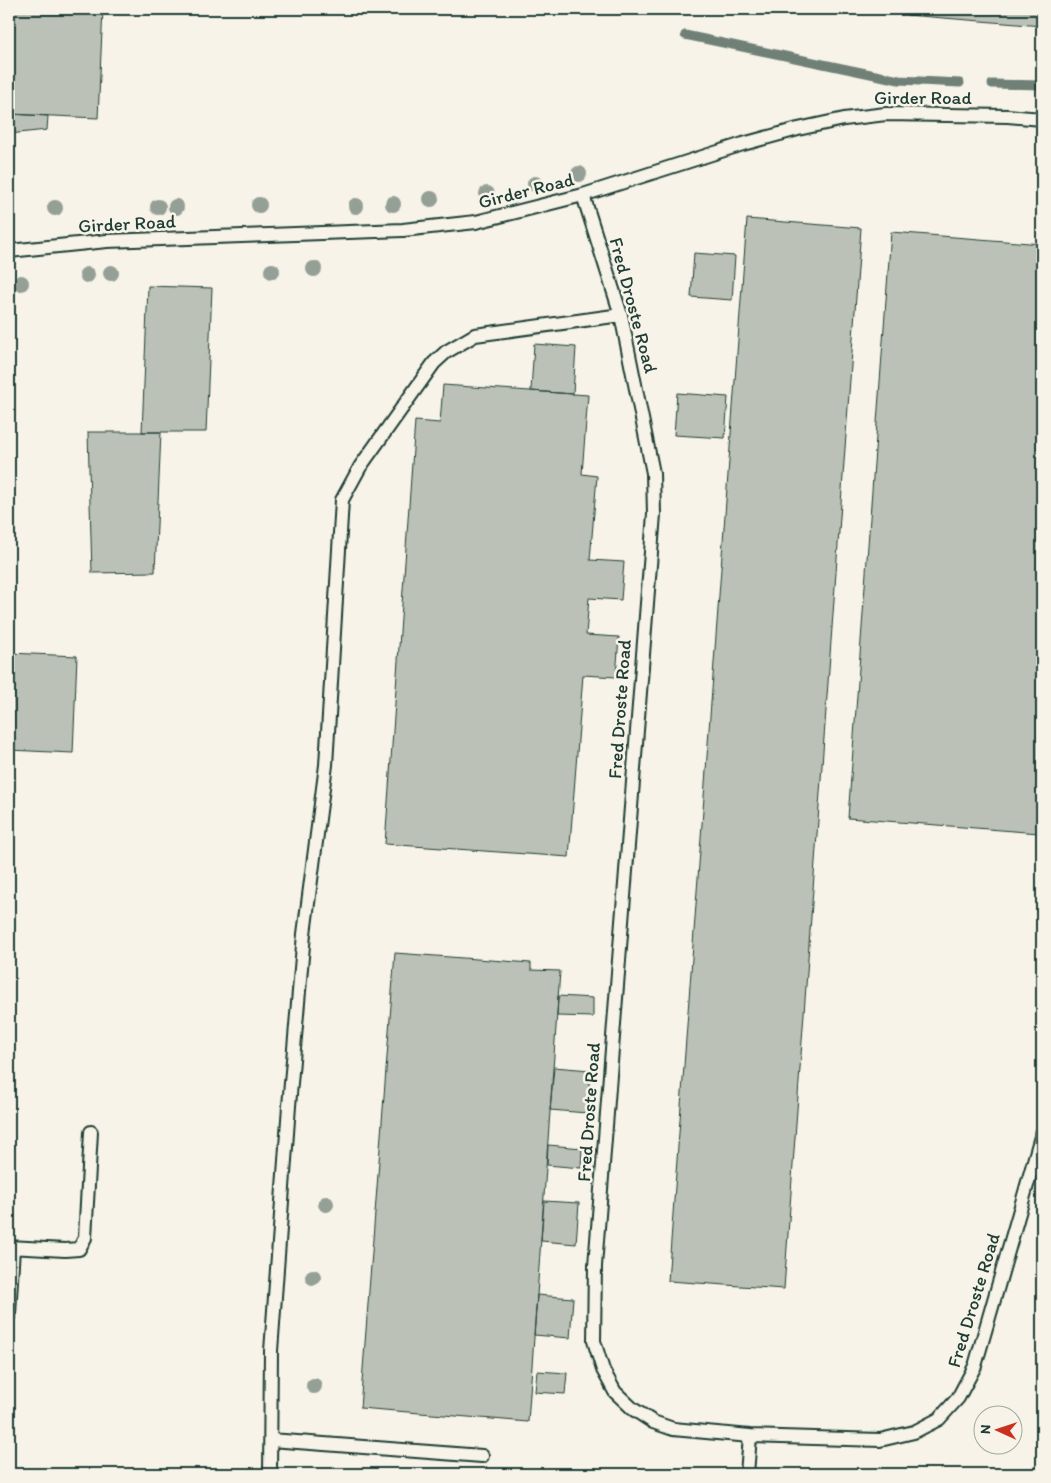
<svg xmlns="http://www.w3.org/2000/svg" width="1051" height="1483" viewBox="0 0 1051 1483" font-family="Itim,sans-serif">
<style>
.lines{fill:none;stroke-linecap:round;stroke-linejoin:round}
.stream{stroke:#6f8077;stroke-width:9}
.building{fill:#bbc1b6;stroke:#1f3d34}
.lane-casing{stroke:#1f3d34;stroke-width:16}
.lane{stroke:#f7f3e8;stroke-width:12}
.tree{fill:#949f96}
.labels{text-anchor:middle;stroke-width:5;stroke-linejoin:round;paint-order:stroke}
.street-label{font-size:19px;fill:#1f3d34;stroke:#f7f3e8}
</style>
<rect width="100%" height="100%" fill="#f7f3e8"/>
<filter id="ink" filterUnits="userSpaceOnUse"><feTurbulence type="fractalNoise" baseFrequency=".02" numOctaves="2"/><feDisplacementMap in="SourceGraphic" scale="10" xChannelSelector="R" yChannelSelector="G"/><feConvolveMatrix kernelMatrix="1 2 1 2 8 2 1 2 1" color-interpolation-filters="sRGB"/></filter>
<g filter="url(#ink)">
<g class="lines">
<path class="stream" d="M 685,35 L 899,80 L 960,83
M 992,84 L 1042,85"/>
</g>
<path class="building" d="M 9,9 L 103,9 L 98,118 L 9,114 Z
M 908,9 L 1042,9 L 1042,26 L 907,15 Z
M 9,114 L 48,116 L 47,130 L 9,134 Z
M 747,219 L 861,228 L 784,1289 L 668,1281 Z
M 891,232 L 1042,244 L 1042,781 L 1039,833 L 848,818 Z
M 694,253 L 735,256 L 732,300 L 691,297 Z
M 148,286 L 212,288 L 206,432 L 142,432 Z
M 534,344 L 576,347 L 573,394 L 531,391 Z
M 443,385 L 588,395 L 582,474 L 597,476 L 590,560 L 624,562 L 621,600 L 589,598 L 586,635 L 619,637 L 616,677 L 583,675 L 569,857 L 385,844 L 415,421 L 440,423 Z
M 677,393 L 728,397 L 725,438 L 674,435 Z
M 88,432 L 161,432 L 155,572 L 92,573 Z
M 9,653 L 77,656 L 73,753 L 9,750 Z
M 395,953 L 531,963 L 531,970 L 560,971 L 528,1422 L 360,1408 Z
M 558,996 L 593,998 L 593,1017 L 557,1016 Z
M 554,1067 L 590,1070 L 587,1113 L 550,1110 Z
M 548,1145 L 582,1148 L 581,1168 L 547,1165 Z
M 544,1201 L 579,1203 L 576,1244 L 541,1241 Z
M 537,1295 L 573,1298 L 570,1338 L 534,1335 Z
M 537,1371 L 567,1373 L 565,1394 L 535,1392 Z"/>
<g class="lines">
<defs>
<path id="lane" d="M 583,195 L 621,315 L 653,473 L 654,514 L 595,1266 L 594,1341 L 603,1370 L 615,1392 L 633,1409 L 653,1422 L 673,1429 L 750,1436 L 880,1440 L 914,1432 L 939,1419 L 958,1398 L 975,1366 L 1042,1133
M 9,251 L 107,241 L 403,230 L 476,222 L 583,195 L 743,144 L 798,129 L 844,119 L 886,114 L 1008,116 L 1042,119
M 9,1247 L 65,1250 L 79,1249 L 85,1238 L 91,1132
M 9,1315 L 13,1247
M 271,1440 L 482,1456
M 270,1474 L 271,1351 L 289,1106 L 304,934 L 326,765 L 342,500 L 360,467 L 434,363 L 446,352 L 475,335 L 621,315
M 747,1474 L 750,1436"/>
</defs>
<use href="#lane" class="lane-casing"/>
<use href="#lane" class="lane"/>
</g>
<g class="tree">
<circle cx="579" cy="174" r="8"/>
<circle cx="535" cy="184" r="8"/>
<circle cx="487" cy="194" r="8"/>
<circle cx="431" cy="199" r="8"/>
<circle cx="393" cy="204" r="8"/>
<circle cx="259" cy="205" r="8"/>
<circle cx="356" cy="206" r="8"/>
<circle cx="158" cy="207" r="8"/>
<circle cx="176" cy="207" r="8"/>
<circle cx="55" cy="208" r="8"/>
<circle cx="314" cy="269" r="8"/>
<circle cx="272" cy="271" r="8"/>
<circle cx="111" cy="273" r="8"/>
<circle cx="87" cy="275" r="8"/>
<circle cx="21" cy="283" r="8"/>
<circle cx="326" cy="1204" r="8"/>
<circle cx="313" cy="1277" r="8"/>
<circle cx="314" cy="1386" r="8"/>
</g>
</g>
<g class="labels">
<g class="street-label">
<text x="923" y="104">Girder Road</text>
<text transform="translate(526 190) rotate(-14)" y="7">Girder Road</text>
<text transform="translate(127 223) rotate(-3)" y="7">Girder Road</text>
<text transform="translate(634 305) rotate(75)" y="7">Fred Droste Road</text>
<text transform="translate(619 709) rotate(-86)" y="7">Fred Droste Road</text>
<text transform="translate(588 1112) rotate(-86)" y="7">Fred Droste Road</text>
<text transform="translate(973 1300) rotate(-73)" y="7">Fred Droste Road</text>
</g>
</g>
<rect width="1051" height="1483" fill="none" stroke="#f7f3e8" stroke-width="30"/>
<rect x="15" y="15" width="1021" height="1453" fill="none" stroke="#1f3d34" stroke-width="2" filter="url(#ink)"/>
<g transform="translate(998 1430) rotate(273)"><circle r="24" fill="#f7f3e8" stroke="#a1aaa0"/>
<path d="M0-4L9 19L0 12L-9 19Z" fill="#c8321e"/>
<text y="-8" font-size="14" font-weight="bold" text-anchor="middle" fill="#1f3d34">N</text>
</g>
</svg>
